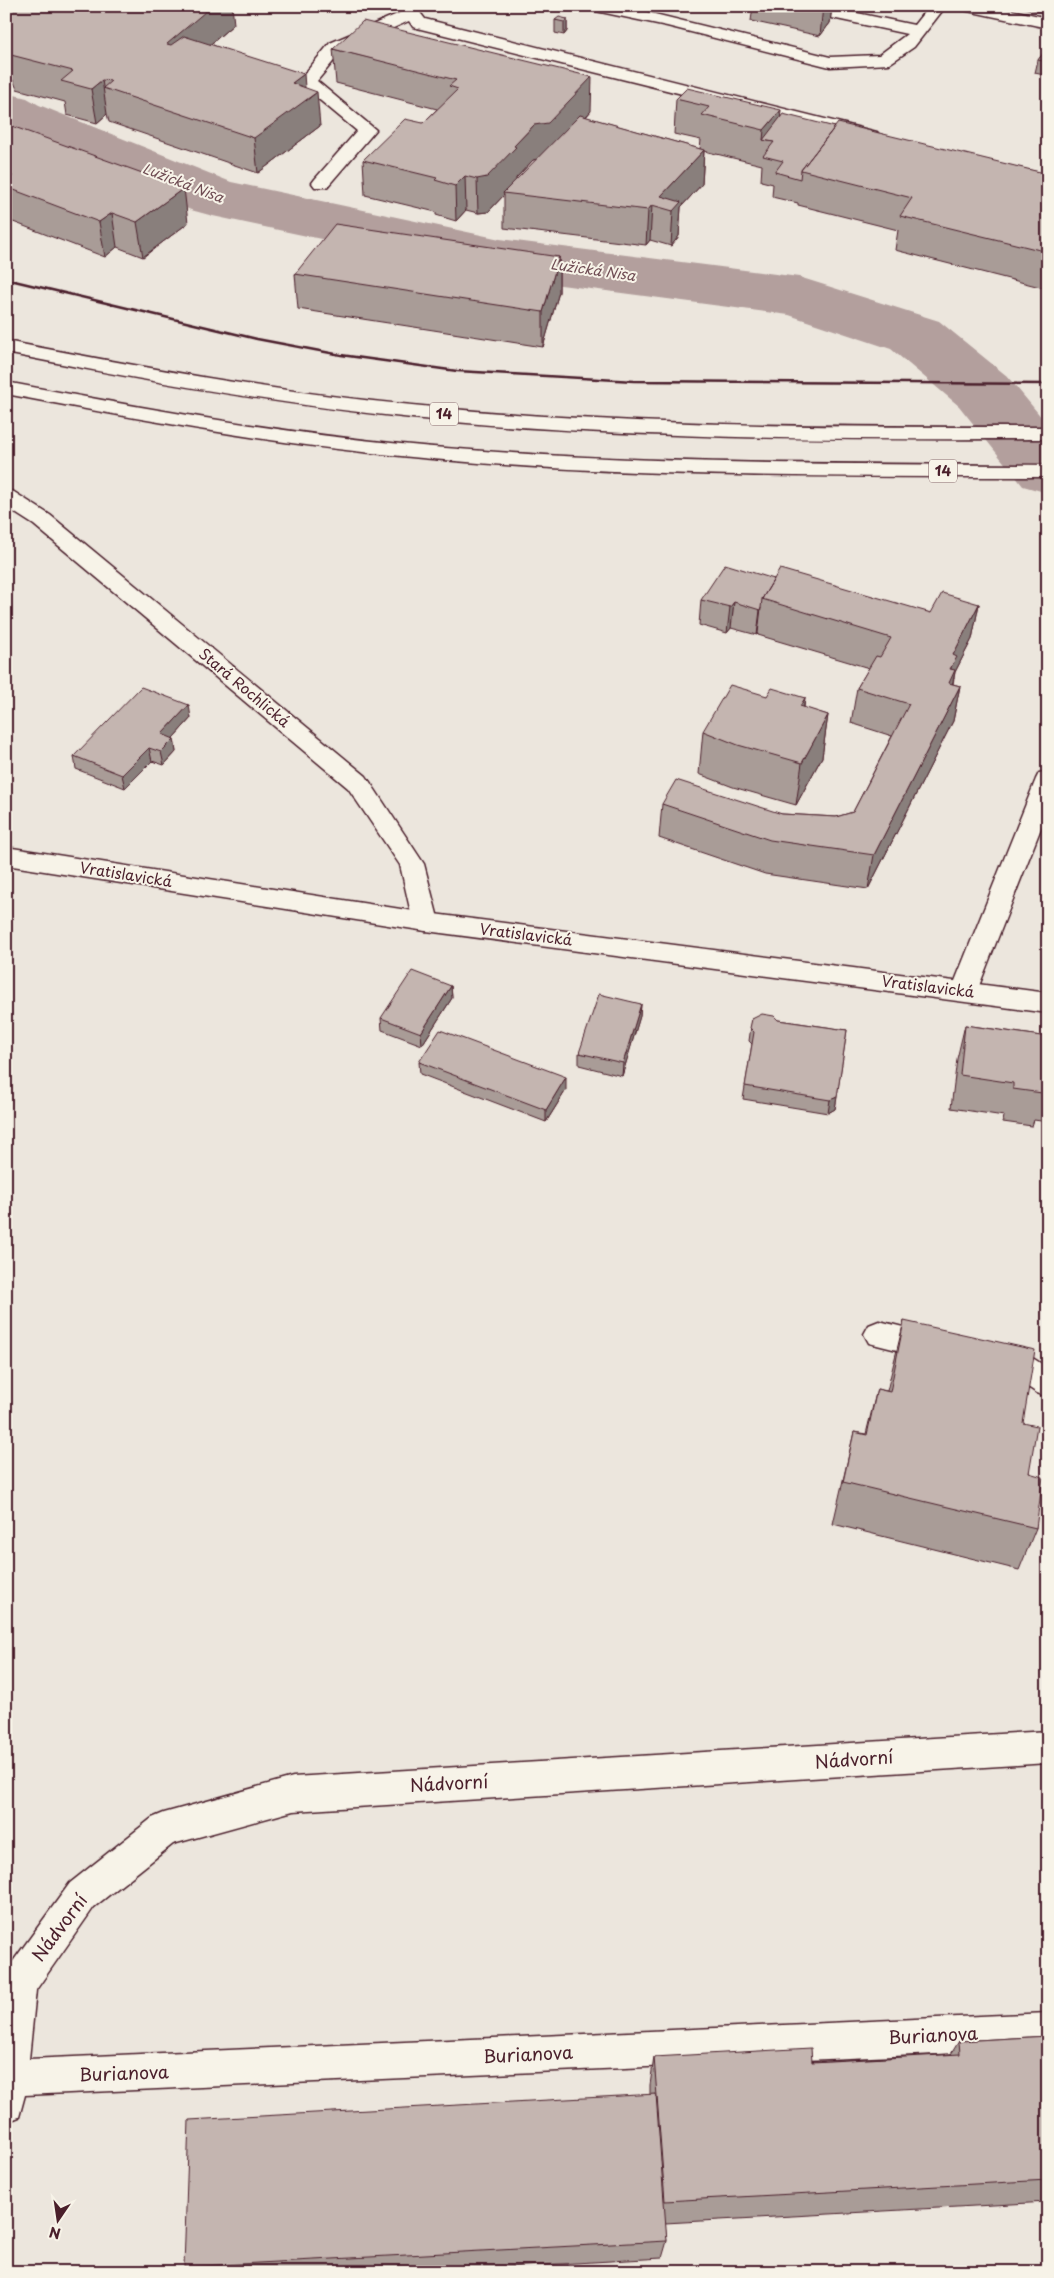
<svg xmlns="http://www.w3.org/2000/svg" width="1054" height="2278" viewBox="0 0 1054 2278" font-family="'Playpen Sans',sans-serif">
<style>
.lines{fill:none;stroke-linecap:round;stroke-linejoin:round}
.river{fill:#b39f9d;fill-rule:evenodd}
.service-casing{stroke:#4a1f2b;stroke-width:3}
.minor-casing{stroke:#4a1f2b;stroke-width:3}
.tertiary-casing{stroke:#4a1f2b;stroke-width:3}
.trunk-casing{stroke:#4a1f2b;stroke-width:3}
.service{fill:#f7f3e8;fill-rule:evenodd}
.minor{fill:#f7f3e8;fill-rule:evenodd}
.tertiary{fill:#f7f3e8;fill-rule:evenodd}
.trunk{fill:#f7f3e8;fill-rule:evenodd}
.rail{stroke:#4a1f2b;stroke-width:2.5}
.wall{fill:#a99c97;stroke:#4a1f2b;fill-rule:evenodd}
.shaded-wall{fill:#897f7b;stroke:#4a1f2b}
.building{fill:#c4b5b0;stroke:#4a1f2b}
.labels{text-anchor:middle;stroke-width:4;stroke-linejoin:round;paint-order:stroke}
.far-water-label{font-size:14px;font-style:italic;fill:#6f4c53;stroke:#f7f3e8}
.shield{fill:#f7f3e8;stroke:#7e5f64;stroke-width:1}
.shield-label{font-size:14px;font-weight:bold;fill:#4a1f2b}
.street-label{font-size:15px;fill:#4a1f2b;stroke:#f7f3e8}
.near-street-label{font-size:18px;fill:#4a1f2b;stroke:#f7f3e8}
</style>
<rect width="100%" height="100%" fill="#ece6dd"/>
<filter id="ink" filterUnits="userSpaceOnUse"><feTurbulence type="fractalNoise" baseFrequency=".02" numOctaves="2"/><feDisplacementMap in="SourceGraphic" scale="10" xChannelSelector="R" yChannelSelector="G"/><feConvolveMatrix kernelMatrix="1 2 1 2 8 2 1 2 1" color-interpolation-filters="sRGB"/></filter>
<g filter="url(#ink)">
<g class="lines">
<path class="river" d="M 6,93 L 27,98 L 39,105 L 231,182 L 500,239 L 799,277 L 939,321 L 1007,376 L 1048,425 L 1048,493 L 1023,486 L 959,406 L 891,349 L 789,315 L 500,277 L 213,216 L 191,210 L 6,135 Z"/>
<defs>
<path id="service" d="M 398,6 L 415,6 L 425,19 L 877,132 L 880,136 L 877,140 L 871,141 L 413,27 L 409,21 L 342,51 L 317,81 L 376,130 L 327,187 L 315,187 L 312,183 L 315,179 L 357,131 L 298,82 L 330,43 L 402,12 Z
M 589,6 L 622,6 L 830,57 L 879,55 L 907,34 L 799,11 L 791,6 L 824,6 L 914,25 L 929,6 L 946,6 L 914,47 L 889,64 L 830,67 L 667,26 L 591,10 Z
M 961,6 L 994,6 L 1048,18 L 1048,28 L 963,10 Z
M 1048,771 L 1048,810 L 977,991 L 973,998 L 964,1001 L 955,998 L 951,991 L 1036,779 L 1039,773 Z
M 879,1321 L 947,1338 L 952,1347 L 947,1356 L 937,1360 L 869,1343 L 864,1334 L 869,1325 Z
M 996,1347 L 1031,1357 L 1048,1368 L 1048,1397 L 1037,1393 L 1013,1377 L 986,1369 L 981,1360 L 986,1351 Z"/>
<path id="minor" d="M 6,490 L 14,492 L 50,515 L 366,776 L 424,864 L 439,922 L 435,929 L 426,931 L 417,929 L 413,922 L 400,865 L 348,788 L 34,525 L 6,507 Z
M 1048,1731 L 1048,1763 L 293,1811 L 173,1844 L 94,1907 L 36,1990 L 29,2059 L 1048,2013 L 1048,2049 L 25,2095 L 19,2117 L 6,2122 L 6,1971 L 70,1883 L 152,1818 L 164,1813 L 293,1777 Z"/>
<path id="tertiary" d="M 6,847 L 426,913 L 1048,993 L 1048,1013 L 426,931 L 6,865 Z"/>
<path id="trunk" d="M 6,341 C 141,367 275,392 412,405 C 623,427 836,427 1048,427 L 1048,439 C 836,440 623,439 412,418 C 275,404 140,380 6,353 Z
M 6,382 C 137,407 268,431 401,444 C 616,465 832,464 1048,465 L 1048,477 C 832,477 616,478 401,456 C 268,443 137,419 6,394 Z"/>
</defs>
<use href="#service" class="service-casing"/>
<use href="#minor" class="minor-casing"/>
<use href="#tertiary" class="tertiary-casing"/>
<use href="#trunk" class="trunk-casing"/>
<use href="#service" class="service"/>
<use href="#minor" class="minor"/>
<use href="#tertiary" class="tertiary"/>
<use href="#trunk" class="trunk"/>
<path class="rail" d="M 6,279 L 257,339 L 341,355 L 457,371 L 634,381 L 1048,384"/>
</g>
<path class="wall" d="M 6,6 L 234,24 L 211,44 L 305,88 L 320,126 L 258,173 L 109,122 L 107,114 L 97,123 L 67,115 L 65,102 L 17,89 L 13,80 L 6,77 Z
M 753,6 L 832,6 L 830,23 L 820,36 L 751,21 Z
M 1014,6 L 1048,6 L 1048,18 L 1041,16 L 1042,12 Z
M 567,19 L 567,31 L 564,35 L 555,33 L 555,20 Z
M 1048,47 L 1048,76 L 1035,73 L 1038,60 Z
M 333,49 L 591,111 L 586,117 L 700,149 L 701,140 L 674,134 L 676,99 L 835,127 L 1048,174 L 1048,289 L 895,250 L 898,230 L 798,205 L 798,203 L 772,197 L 773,184 L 761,181 L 762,165 L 704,151 L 702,184 L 681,207 L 679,236 L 671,246 L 650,240 L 646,245 L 504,228 L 504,195 L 488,212 L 478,213 L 466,210 L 456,221 L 436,215 L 436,212 L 365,195 L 363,160 L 423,123 L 437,109 L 336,83 ZM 537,159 L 516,180 L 516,178 L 533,160 Z
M 6,124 L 188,223 L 143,257 L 117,247 L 105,257 L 8,220 L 6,213 Z
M 559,257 L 559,292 L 543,347 L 298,309 L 295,274 Z
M 774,579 L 931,613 L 979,604 L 972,639 L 955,672 L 953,684 L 960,686 L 953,721 L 868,889 L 765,874 L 659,838 L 662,804 L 782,814 L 836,817 L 853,812 L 892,736 L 851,723 L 857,688 L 869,668 L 758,635 L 758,633 L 757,635 L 731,628 L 727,633 L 699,625 L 701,600 Z
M 767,696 L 805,698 L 804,708 L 828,715 L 822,757 L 796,805 L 733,787 L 699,774 L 703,731 Z
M 191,718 L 173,738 L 174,739 L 176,752 L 164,765 L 152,761 L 125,788 L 76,769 L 74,756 Z
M 451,986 L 452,998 L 422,1045 L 382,1030 L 381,1018 Z
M 641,1004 L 640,1016 L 622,1076 L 579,1065 L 579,1053 Z
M 752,1019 L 778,1020 L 847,1030 L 835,1109 L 828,1113 L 743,1099 L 752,1044 L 749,1041 Z
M 965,1025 L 1048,1037 L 1048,1122 L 1034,1120 L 1032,1126 L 1003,1122 L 1004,1116 L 951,1108 L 957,1059 Z
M 419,1062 L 566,1090 L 546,1122 L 420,1074 Z
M 904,1321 L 1023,1423 L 1036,1528 L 1019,1570 L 833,1524 L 854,1432 L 866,1434 L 877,1389 L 887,1391 L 893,1366 Z
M 1048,2036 L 1048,2202 L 665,2223 L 667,2241 L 662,2258 L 421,2272 L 186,2272 L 184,2267 L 650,2095 L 650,2085 L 654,2057 L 812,2062 L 951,2054 L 959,2041 Z"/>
<path class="shaded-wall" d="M 204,6 L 232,6 L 234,24 L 172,77 L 167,44 Z
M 823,6 L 832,6 L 830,23 L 820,36 Z
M 567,19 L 567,31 L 564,35 L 564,22 Z
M 304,74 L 306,101 L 317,92 L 320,126 L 258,173 L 254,138 L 292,83 Z
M 592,77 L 591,111 L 547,157 L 533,160 L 516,178 L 516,181 L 503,193 L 504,195 L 488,212 L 478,213 L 477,179 L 514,146 L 534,125 Z
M 102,80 L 107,114 L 97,123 L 91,89 Z
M 781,110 L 778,144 L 774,142 L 763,140 L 764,130 Z
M 704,150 L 702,184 L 681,207 L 679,236 L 671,246 L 673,211 L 661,196 Z
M 465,176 L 466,210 L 456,221 L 455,186 Z
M 184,188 L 188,223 L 143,257 L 137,222 Z
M 652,205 L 650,240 L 646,245 L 648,210 Z
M 112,213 L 117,247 L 105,257 L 99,222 Z
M 559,257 L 559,292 L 543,347 L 543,312 Z
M 6,575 L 9,588 L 6,596 Z
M 734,602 L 731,628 L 727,633 L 730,607 Z
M 979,604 L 972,639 L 955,672 L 948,705 L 946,700 L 953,655 Z
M 761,608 L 758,633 L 757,635 L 760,610 Z
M 960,686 L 953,721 L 868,889 L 874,855 Z
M 805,698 L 799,741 L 800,706 Z
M 189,705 L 191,718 L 165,747 L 162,734 Z
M 828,715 L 822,757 L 796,805 L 802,763 Z
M 174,739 L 176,752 L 164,765 L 161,752 Z
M 149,748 L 152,761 L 125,788 L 122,775 Z
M 451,986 L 452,998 L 422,1045 L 421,1033 Z
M 641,1004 L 640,1016 L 622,1076 L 623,1063 Z
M 566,1077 L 566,1090 L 546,1122 L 546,1110 Z
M 837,1097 L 835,1109 L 828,1113 L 830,1100 Z"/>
<path class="building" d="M 6,6 L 212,6 L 167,44 L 171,45 L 184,36 L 304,74 L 292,83 L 317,92 L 254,138 L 103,88 L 111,81 L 102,80 L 91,89 L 61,81 L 73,71 L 11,55 L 6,46 Z
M 559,17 L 567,19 L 564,22 L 555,20 Z
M 363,21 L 592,77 L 548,123 L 534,125 L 514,146 L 516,147 L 487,177 L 477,179 L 465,176 L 455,186 L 435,180 L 437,178 L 363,160 L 405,119 L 423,123 L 458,89 L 449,86 L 456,80 L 333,49 Z
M 1048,47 L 1048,62 L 1038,60 Z
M 687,88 L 781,110 L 764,130 L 702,115 L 709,107 L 676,99 Z
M 783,114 L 835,127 L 801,170 L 800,179 L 775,172 L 783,161 L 763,156 L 774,142 L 763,140 Z
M 580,115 L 704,150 L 661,196 L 681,202 L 673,211 L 652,205 L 648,210 L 503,193 Z
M 838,123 L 1048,174 L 1048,252 L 900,216 L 912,198 L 801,170 Z
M 6,124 L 184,188 L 137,222 L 112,213 L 99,222 L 6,187 L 6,181 L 13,176 L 6,174 Z
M 335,224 L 559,257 L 543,312 L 295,274 Z
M 725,564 L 774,579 L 762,599 L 761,608 L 760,610 L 734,602 L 730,607 L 701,600 Z
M 780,569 L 931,613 L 942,593 L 979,604 L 953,655 L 957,657 L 950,669 L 955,670 L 949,683 L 960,686 L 874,855 L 770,840 L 662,804 L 676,780 L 782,814 L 836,817 L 853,812 L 909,704 L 857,688 L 876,656 L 880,657 L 891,638 L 762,599 Z
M 730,685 L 767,696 L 772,688 L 805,698 L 800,706 L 828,715 L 802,763 L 738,745 L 703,731 Z
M 141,687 L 189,705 L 162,734 L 174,739 L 161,752 L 149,748 L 122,775 L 74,756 Z
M 412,971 L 451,986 L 421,1033 L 381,1018 Z
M 599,994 L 641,1004 L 623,1063 L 579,1053 Z
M 762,1014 L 774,1016 L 778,1020 L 847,1030 L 837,1097 L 830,1100 L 745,1086 L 754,1032 L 750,1028 L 752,1019 Z
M 965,1025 L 1048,1037 L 1048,1088 L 1043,1087 L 1042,1093 L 1013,1089 L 1013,1083 L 960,1075 Z
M 440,1030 L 566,1077 L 546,1110 L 419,1062 Z
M 904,1321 L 1035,1350 L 1023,1423 L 1037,1426 L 1029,1473 L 1043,1477 L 1036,1528 L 843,1482 L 854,1432 L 867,1435 L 877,1389 L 890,1392 Z
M 1048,2036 L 1048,2180 L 665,2201 L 654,2057 L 811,2048 L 812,2062 L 960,2054 L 959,2041 Z
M 656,2094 L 667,2241 L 184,2267 L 189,2120 Z"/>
</g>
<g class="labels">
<g class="far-water-label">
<text transform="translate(183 183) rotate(21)" y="5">Lužická Nisa</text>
<text transform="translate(593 270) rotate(8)" y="5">Lužická Nisa</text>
</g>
<g class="shield">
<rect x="430" y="402.5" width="28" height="23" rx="4"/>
<rect x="929" y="459.5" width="28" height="23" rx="4"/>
</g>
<g class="shield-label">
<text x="444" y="419">14</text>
<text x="943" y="476">14</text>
</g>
<g class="street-label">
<text transform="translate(244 688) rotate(40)" y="5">Stará Rochlická</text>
<text transform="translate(126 875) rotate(9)" y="5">Vratislavická</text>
<text transform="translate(526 935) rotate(7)" y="5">Vratislavická</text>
<text transform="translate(928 987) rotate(7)" y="5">Vratislavická</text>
</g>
<g class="near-street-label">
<text transform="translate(854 1760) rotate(-4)" y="6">Nádvorní</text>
<text transform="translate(449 1784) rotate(-3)" y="6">Nádvorní</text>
<text transform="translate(60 1928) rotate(-53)" y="6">Nádvorní</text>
<text transform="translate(933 2036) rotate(-3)" y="6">Burianova</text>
<text transform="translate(528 2055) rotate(-3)" y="6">Burianova</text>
<text transform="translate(124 2074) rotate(-2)" y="6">Burianova</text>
</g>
</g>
<rect width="1054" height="2278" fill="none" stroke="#f7f3e8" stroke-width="25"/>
<rect x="12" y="12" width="1029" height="2253" fill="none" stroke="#4a1f2b" stroke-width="2" filter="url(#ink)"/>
<g transform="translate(58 2220) rotate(193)" stroke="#f7f3e8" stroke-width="4" paint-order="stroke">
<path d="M0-4L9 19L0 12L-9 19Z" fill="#4a1f2b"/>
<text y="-8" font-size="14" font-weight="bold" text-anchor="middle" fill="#4a1f2b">N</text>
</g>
</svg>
